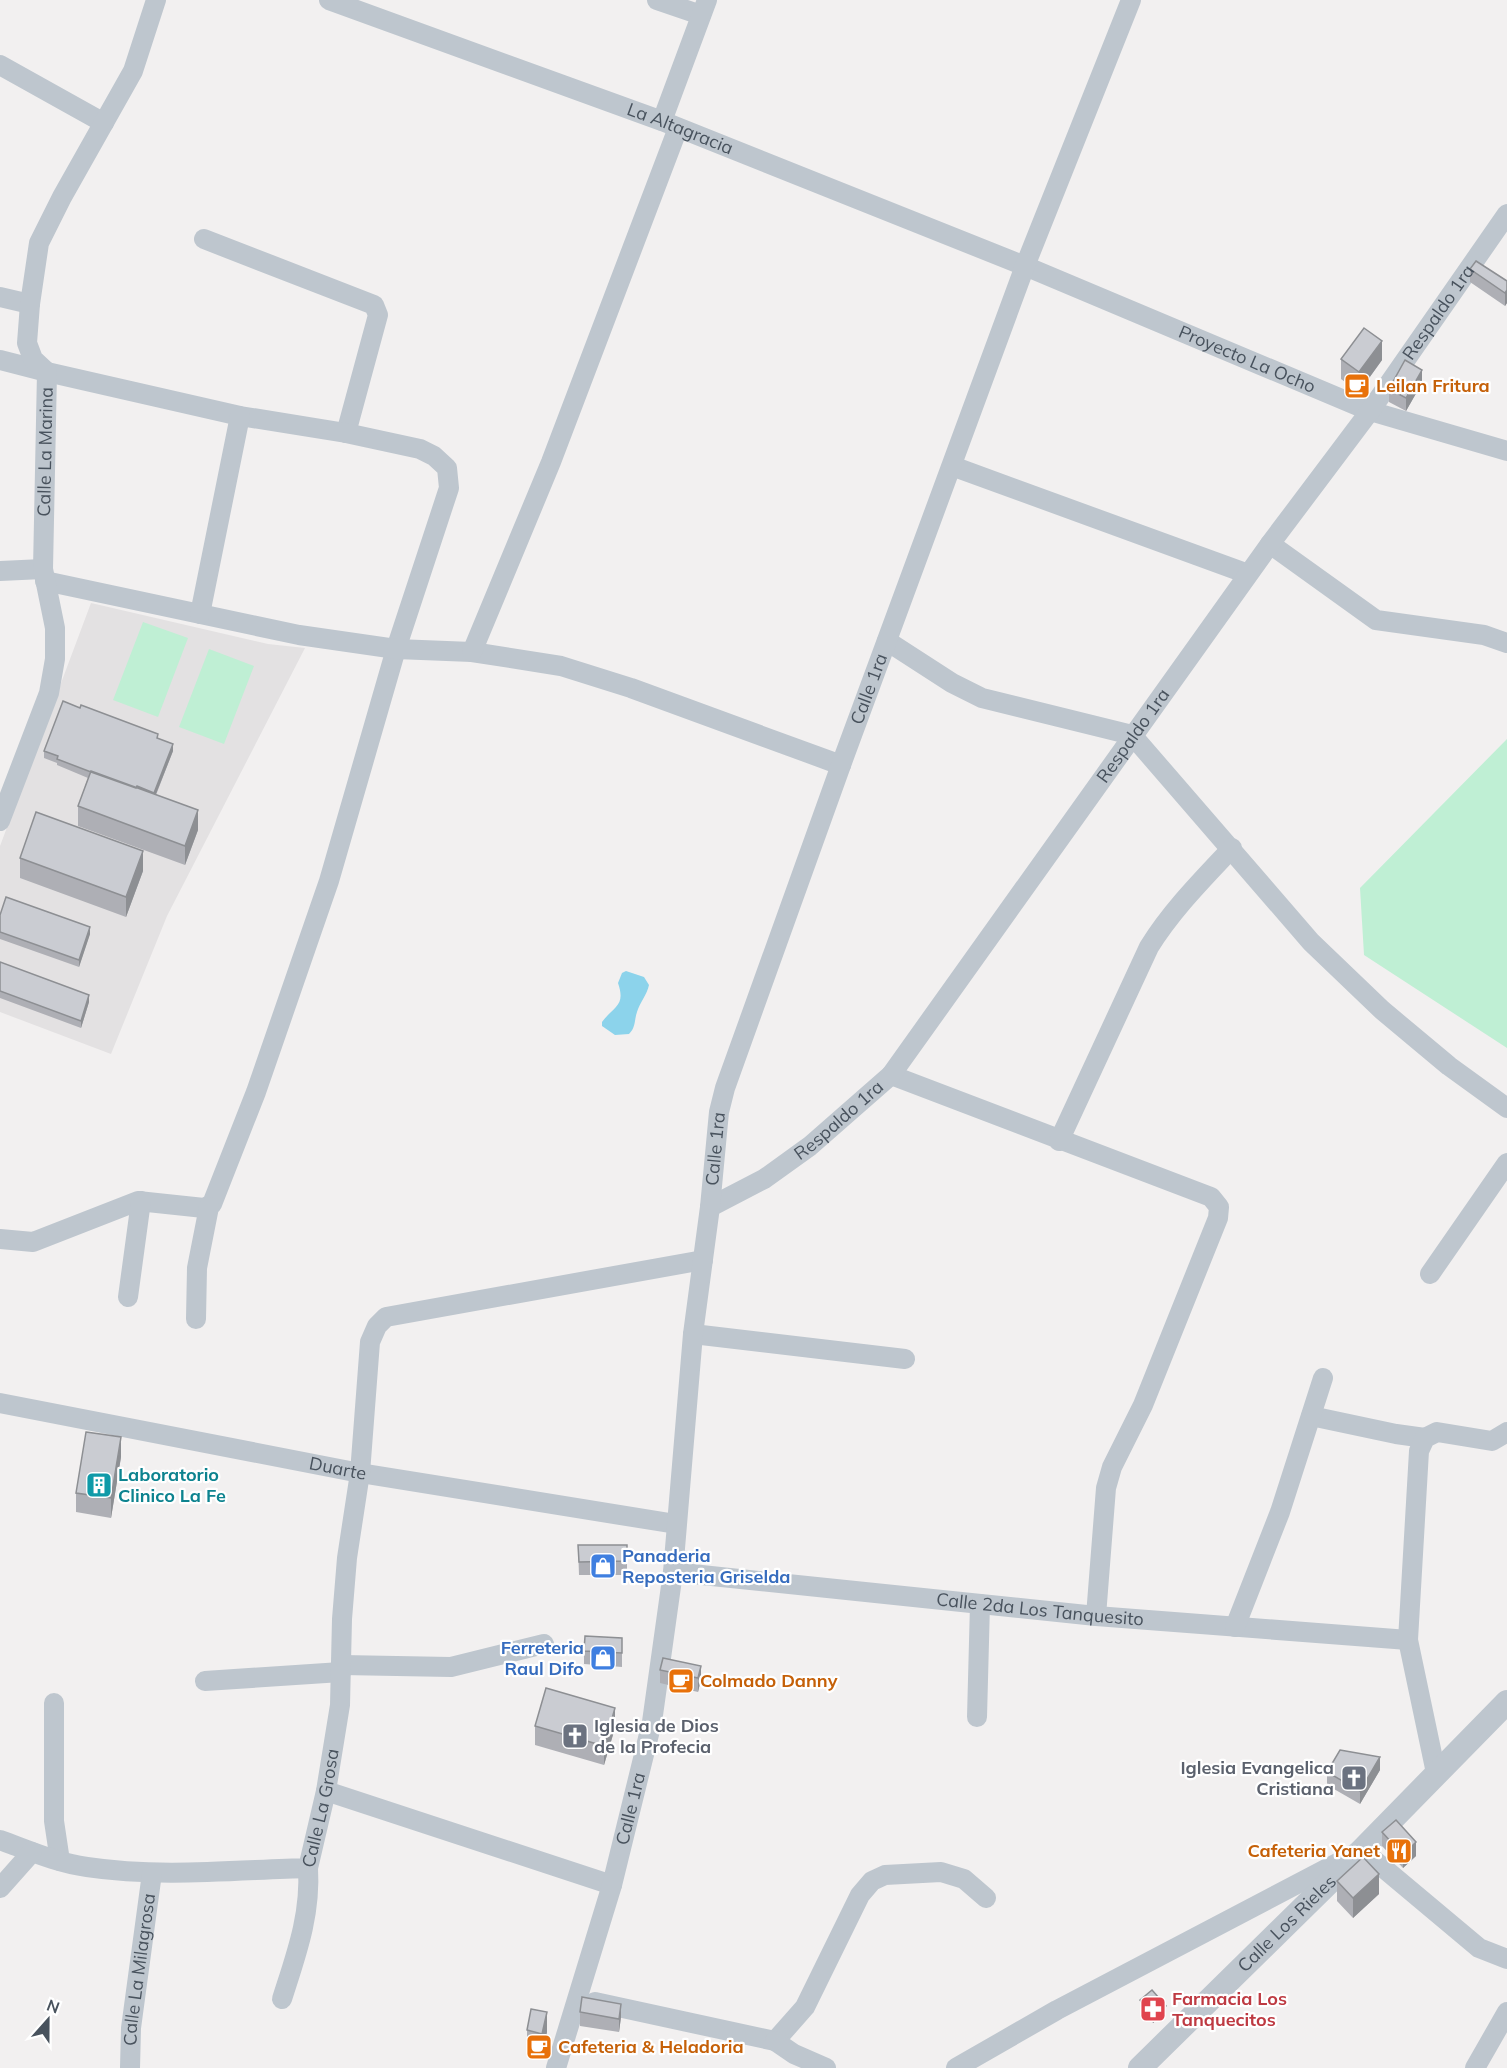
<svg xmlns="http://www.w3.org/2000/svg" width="1507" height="2068" viewBox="0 0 1507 2068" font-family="Mulish,sans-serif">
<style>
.education{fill:#e3e1e2}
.green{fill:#bfefd4}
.water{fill:#8cd3eb}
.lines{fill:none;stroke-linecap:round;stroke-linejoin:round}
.minor{stroke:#bec6ce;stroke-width:20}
.tertiary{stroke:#bec6ce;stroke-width:24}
.wall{fill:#aeafb5}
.shaded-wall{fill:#8d8f93}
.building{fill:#caccd2;stroke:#8d8f93;stroke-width:1.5}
.labels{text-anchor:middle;stroke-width:4.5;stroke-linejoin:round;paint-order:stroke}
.street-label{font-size:18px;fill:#48525d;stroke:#fff}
.food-label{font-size:18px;font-weight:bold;fill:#c56008;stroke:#fff;text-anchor:start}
.culture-label{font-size:18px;font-weight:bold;fill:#0d838f;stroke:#fff;text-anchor:start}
.shop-label{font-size:18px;font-weight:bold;fill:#366cbe;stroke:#fff;text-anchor:start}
.worship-label{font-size:18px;font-weight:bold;fill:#5b616d;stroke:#fff;text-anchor:start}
.health-label{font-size:18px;font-weight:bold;fill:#be3a42;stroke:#fff;text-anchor:start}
</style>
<rect width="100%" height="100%" fill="#f2f0f0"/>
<path class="education" d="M 91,603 L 268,644 L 305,648 L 167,916 L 111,1054 L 0,1012 L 0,846 Z"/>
<path class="green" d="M 143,622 L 188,638 L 158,717 L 113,700 Z
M 209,649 L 254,666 L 224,744 L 179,727 Z
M 1507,739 L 1507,1048 L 1364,955 L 1360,888 Z"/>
<path class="water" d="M 626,971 L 644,977 L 649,985 C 647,995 640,1002 637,1012 C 634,1021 636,1027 629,1034 L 615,1035 L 602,1026 L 602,1022 C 614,1006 626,1006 618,983 L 622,973 Z"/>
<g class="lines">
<g class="minor">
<path id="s1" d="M 329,0 L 662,121 L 1025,266 L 1370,411 L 1507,451"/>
<path d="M 657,0 L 701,15"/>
<path d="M 0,65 L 104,123"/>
<path d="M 662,121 L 707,0"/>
<path d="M 204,239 L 374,305 L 378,315 L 346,433"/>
<path d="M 0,297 L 30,304"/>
<path d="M 0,360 L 47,372 L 240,416 L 346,433 L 420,449 L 434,456 L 447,468 L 449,488 L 396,649 L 329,881 L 256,1092 L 212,1204 L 204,1208 L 138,1201 L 33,1242 L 0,1239"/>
<path d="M 952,466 L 1248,574"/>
<path d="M 1270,544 L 1376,620 L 1484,635 L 1507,643"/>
<path d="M 0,571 L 43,569"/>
<path d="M 45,581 L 299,635 L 396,649 L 472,652 L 561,666 L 631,688 L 841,765"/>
<path d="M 200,614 L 240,416"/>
<path d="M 887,641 L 952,683 L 982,698 L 1132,735 L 1311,942 L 1382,1010 L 1449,1066 L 1507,1108"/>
<path d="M 472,652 L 551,462 L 678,128"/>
<path id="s2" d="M 0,821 L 49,693 L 55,659 L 55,628 L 43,569 L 47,372 L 33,359 L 27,343 L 30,304 L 39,243 L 62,197 L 133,71 L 156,0"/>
<path d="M 891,1075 L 1211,1197 L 1219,1207 L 1218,1218 L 1143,1405 L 1112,1467 L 1106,1488 L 1096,1616"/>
<path d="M 1059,1141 L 1149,947 C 1172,910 1202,880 1232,848"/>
<path id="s3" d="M 710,1207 L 764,1179 L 810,1146 L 891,1075 L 1270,544 L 1370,411 L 1507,214"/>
<path d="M 1430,1274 L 1507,1163"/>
<path d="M 128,1297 L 141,1201"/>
<path d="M 196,1319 L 197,1268 L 209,1207"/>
<path d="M 693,1334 L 905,1359"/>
<path id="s4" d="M 0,1403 L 360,1473 L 676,1524"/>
<path d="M 1311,1416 L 1396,1434 L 1425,1438"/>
<path id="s5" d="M 673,1572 L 1096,1616 L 1408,1640"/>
<path d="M 1235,1627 L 1280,1512 L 1323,1378"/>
<path d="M 342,1665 L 451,1667 L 544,1644"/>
<path d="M 205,1681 L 341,1672"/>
<path d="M 54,1703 L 54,1821 L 60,1861"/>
<path d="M 977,1717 L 980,1604"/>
<path d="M 1436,1773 L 1408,1640 L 1419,1451 L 1425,1438 L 1437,1432 L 1492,1441 L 1507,1432"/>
<path d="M 326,1791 L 612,1885"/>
<path id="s6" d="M 0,1840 C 28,1850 57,1863 87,1867 C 160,1878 235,1870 308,1868 L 326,1791 L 340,1705 L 342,1619 L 347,1558 L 360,1473 L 370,1342 L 377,1326 L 386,1317 L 703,1260"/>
<path d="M 0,1888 L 32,1852"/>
<path d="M 282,1999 C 296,1955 311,1915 308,1868"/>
<path d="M 595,2002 L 775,2041 L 805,2007 L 860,1895 L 872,1881 L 885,1875 L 941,1872 L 964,1879 L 986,1898"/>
<path d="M 775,2041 L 794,2054 L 826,2068"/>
<path id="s7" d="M 130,2068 L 131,2028 L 152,1873"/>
<path id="s8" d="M 556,2068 L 612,1885 L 652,1722 L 673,1572 L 693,1334 L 710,1207 L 719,1112 L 725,1088 L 841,765 L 1025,266 L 1131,0"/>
<path d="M 956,2068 L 1057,2010 L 1362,1850 L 1479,1948 L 1507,1959"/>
<path d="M 1475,2068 L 1507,2012"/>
</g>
<path class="tertiary" id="s9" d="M 1140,2068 L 1362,1850 L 1507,1702"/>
</g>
<path class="wall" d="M 1470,269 L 1507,281 L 1507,303 L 1505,306 L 1470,282 Z
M 1341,359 L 1382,360 L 1359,392 L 1341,379 Z
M 1422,383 L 1406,411 L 1389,402 L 1389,389 Z
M 158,738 L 173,751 L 156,795 L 198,830 L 185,865 L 78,826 L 78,806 L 88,778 L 57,765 L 57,763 L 44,758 L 44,751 Z
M 20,858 L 143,871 L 126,917 L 20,878 Z
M 0,915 L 90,934 L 79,967 L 0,939 Z
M 0,962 L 89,1002 L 81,1028 L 0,998 Z
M 121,1457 L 111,1518 L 76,1512 L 76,1493 Z
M 578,1545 L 627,1545 L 627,1575 L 579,1575 Z
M 584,1651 L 622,1651 L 622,1667 L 584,1664 Z
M 660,1670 L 701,1679 L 698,1692 L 660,1683 Z
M 535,1726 L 615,1728 L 604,1765 L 535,1745 Z
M 1380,1770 L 1360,1804 L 1327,1785 L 1327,1772 Z
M 1382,1832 L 1416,1856 L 1403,1868 L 1382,1846 Z
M 1337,1881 L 1379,1894 L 1353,1918 L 1337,1901 Z
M 1140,2000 L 1166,2012 L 1153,2023 L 1140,2006 Z
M 580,2012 L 621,2017 L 619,2032 L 580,2026 Z
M 527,2030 L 547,2032 L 542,2053 L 527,2050 Z"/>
<path class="shaded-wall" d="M 1507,290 L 1507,303 L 1505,306 L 1505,293 Z
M 1382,341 L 1382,360 L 1359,392 L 1359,372 Z
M 1422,370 L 1422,383 L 1406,411 L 1406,398 Z
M 173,744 L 173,751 L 154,799 L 154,793 Z
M 198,810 L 198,830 L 185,865 L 185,846 Z
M 143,851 L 143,871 L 126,917 L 126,897 Z
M 90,927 L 90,934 L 79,967 L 79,960 Z
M 89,995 L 89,1002 L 81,1028 L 81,1021 Z
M 121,1437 L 121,1457 L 111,1518 L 111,1498 Z
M 701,1666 L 701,1679 L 698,1692 L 698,1678 Z
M 615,1708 L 615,1728 L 604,1765 L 604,1746 Z
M 1380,1757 L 1380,1770 L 1360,1804 L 1360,1791 Z
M 1416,1842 L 1416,1856 L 1403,1868 L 1403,1855 Z
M 1379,1874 L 1379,1894 L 1353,1918 L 1353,1898 Z
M 621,2004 L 621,2017 L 619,2032 L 619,2019 Z
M 1166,2006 L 1166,2012 L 1153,2023 L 1153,2016 Z
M 547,2012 L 547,2032 L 542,2053 L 542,2034 Z"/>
<path class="building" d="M 1476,261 L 1507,281 L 1507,290 L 1505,293 L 1470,269 Z
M 1364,328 L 1382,341 L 1359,372 L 1341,359 Z
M 1405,360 L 1422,370 L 1406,398 L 1389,389 Z
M 63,701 L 80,708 L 81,705 L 158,734 L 157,738 L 173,744 L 154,793 L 137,786 L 136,788 L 91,772 L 57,759 L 58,756 L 44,751 Z
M 91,771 L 198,810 L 185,846 L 78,806 Z
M 36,812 L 143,851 L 126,897 L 20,858 Z
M 6,897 L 90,927 L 79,960 L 0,932 L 0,915 Z
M 0,962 L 89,995 L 81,1021 L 0,991 Z
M 86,1432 L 121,1437 L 111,1498 L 76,1493 Z
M 578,1545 L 627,1545 L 627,1561 L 579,1562 Z
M 585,1636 L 622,1638 L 622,1653 L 584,1651 Z
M 663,1658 L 701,1666 L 698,1678 L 660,1670 Z
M 546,1688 L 615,1708 L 604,1746 L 535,1726 Z
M 1340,1750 L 1380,1757 L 1360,1791 L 1327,1772 Z
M 1396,1820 L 1416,1842 L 1403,1855 L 1382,1832 Z
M 1363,1857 L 1379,1874 L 1353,1898 L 1337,1881 Z
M 1152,1990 L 1166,2006 L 1153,2016 L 1140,2000 Z
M 582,1997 L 621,2004 L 619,2019 L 580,2012 Z
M 531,2009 L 547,2012 L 542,2034 L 527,2030 Z"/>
<defs>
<symbol id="cafe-square" viewBox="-11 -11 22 22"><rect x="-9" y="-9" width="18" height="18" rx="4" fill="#e8710a" stroke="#fff"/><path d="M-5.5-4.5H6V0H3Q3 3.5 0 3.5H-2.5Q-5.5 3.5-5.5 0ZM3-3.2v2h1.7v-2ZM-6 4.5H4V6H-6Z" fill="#fff"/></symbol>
<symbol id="building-square" viewBox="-11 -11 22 22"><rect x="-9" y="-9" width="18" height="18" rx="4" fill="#0f9aa8" stroke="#fff"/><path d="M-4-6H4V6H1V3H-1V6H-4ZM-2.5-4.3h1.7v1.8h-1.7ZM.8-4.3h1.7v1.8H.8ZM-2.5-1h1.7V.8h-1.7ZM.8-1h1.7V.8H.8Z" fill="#fff"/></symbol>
<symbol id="shop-square" viewBox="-11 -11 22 22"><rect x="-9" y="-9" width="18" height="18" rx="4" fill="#3f7fe0" stroke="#fff"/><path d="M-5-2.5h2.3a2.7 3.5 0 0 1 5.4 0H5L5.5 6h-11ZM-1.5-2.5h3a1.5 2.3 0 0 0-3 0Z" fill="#fff"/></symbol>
<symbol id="church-square" viewBox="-11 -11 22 22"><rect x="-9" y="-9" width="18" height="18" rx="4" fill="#6b7280" stroke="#fff"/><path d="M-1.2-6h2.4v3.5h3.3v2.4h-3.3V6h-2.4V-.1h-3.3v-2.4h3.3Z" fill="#fff"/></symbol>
<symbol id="restaurant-square" viewBox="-11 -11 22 22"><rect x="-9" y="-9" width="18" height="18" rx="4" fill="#e8710a" stroke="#fff"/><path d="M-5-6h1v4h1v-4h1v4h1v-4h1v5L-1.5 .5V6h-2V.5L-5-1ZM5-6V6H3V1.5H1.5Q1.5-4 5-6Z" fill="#fff"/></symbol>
<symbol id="pharmacy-square" viewBox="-11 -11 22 22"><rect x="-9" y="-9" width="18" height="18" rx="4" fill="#e0444e" stroke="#fff"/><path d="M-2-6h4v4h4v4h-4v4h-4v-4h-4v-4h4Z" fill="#fff"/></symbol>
</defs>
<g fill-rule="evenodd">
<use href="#cafe-square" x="1342" y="371" width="30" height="30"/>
<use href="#building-square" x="84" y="1470" width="30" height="30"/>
<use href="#shop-square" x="588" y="1551" width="30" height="30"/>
<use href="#shop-square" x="588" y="1643" width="30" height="30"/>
<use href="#cafe-square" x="666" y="1666" width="30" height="30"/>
<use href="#church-square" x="560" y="1721" width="30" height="30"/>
<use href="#church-square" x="1339" y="1763" width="30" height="30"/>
<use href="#restaurant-square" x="1384" y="1836" width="30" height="30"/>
<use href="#pharmacy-square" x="1138" y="1994" width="30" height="30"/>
<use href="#cafe-square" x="524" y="2032" width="30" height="30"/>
</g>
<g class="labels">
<g class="street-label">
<text dy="6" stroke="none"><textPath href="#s1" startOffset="374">La Altagracia</textPath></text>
<text dy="6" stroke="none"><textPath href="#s3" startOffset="1164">Respaldo 1ra</textPath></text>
<text dy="6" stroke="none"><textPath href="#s1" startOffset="986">Proyecto La Ocho</textPath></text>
<text dy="6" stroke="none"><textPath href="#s2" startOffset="380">Calle La Marina</textPath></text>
<text dy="6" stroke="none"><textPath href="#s8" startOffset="1422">Calle 1ra</textPath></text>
<text dy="6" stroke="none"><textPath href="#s3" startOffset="642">Respaldo 1ra</textPath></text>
<text dy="6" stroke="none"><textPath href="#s3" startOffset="156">Respaldo 1ra</textPath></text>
<text dy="6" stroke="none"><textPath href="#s8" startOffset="936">Calle 1ra</textPath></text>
<text dy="6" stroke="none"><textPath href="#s4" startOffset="344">Duarte</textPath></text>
<text dy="6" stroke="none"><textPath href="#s5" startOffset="369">Calle 2da Los Tanquesito</textPath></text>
<text dy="6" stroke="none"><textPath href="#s6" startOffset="374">Calle La Grosa</textPath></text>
<text dy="6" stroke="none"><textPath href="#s8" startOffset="270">Calle 1ra</textPath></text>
<text dy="6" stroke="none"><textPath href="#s9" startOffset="206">Calle Los Rieles</textPath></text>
<text dy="6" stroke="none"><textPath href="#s7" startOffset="99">Calle La Milagrosa</textPath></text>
</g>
<g class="food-label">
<text x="1376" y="392">Leilan Fritura</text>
<text x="700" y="1687">Colmado Danny</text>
<text x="1380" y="1857" text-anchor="end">Cafeteria Yanet</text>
<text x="558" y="2053">Cafeteria &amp; Heladoria</text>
</g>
<g class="culture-label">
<text x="118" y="1481">Laboratorio<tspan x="118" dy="21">Clinico La Fe</tspan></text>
</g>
<g class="shop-label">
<text x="622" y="1562">Panaderia<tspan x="622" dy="21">Reposteria Griselda</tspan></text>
<text x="584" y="1654" text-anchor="end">Ferreteria<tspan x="584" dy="21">Raul Difo</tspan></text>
</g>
<g class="worship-label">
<text x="594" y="1732">Iglesia de Dios<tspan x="594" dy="21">de la Profecia</tspan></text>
<text x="1334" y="1774" text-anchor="end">Iglesia Evangelica<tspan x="1334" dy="21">Cristiana</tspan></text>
</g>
<g class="health-label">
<text x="1172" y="2005">Farmacia Los<tspan x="1172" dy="21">Tanquecitos</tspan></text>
</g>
</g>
<g transform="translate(48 2020) rotate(21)" stroke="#ffffff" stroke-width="4.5" paint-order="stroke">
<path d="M0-4.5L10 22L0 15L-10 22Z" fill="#48525d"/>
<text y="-9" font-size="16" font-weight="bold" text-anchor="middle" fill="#48525d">N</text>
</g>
</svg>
